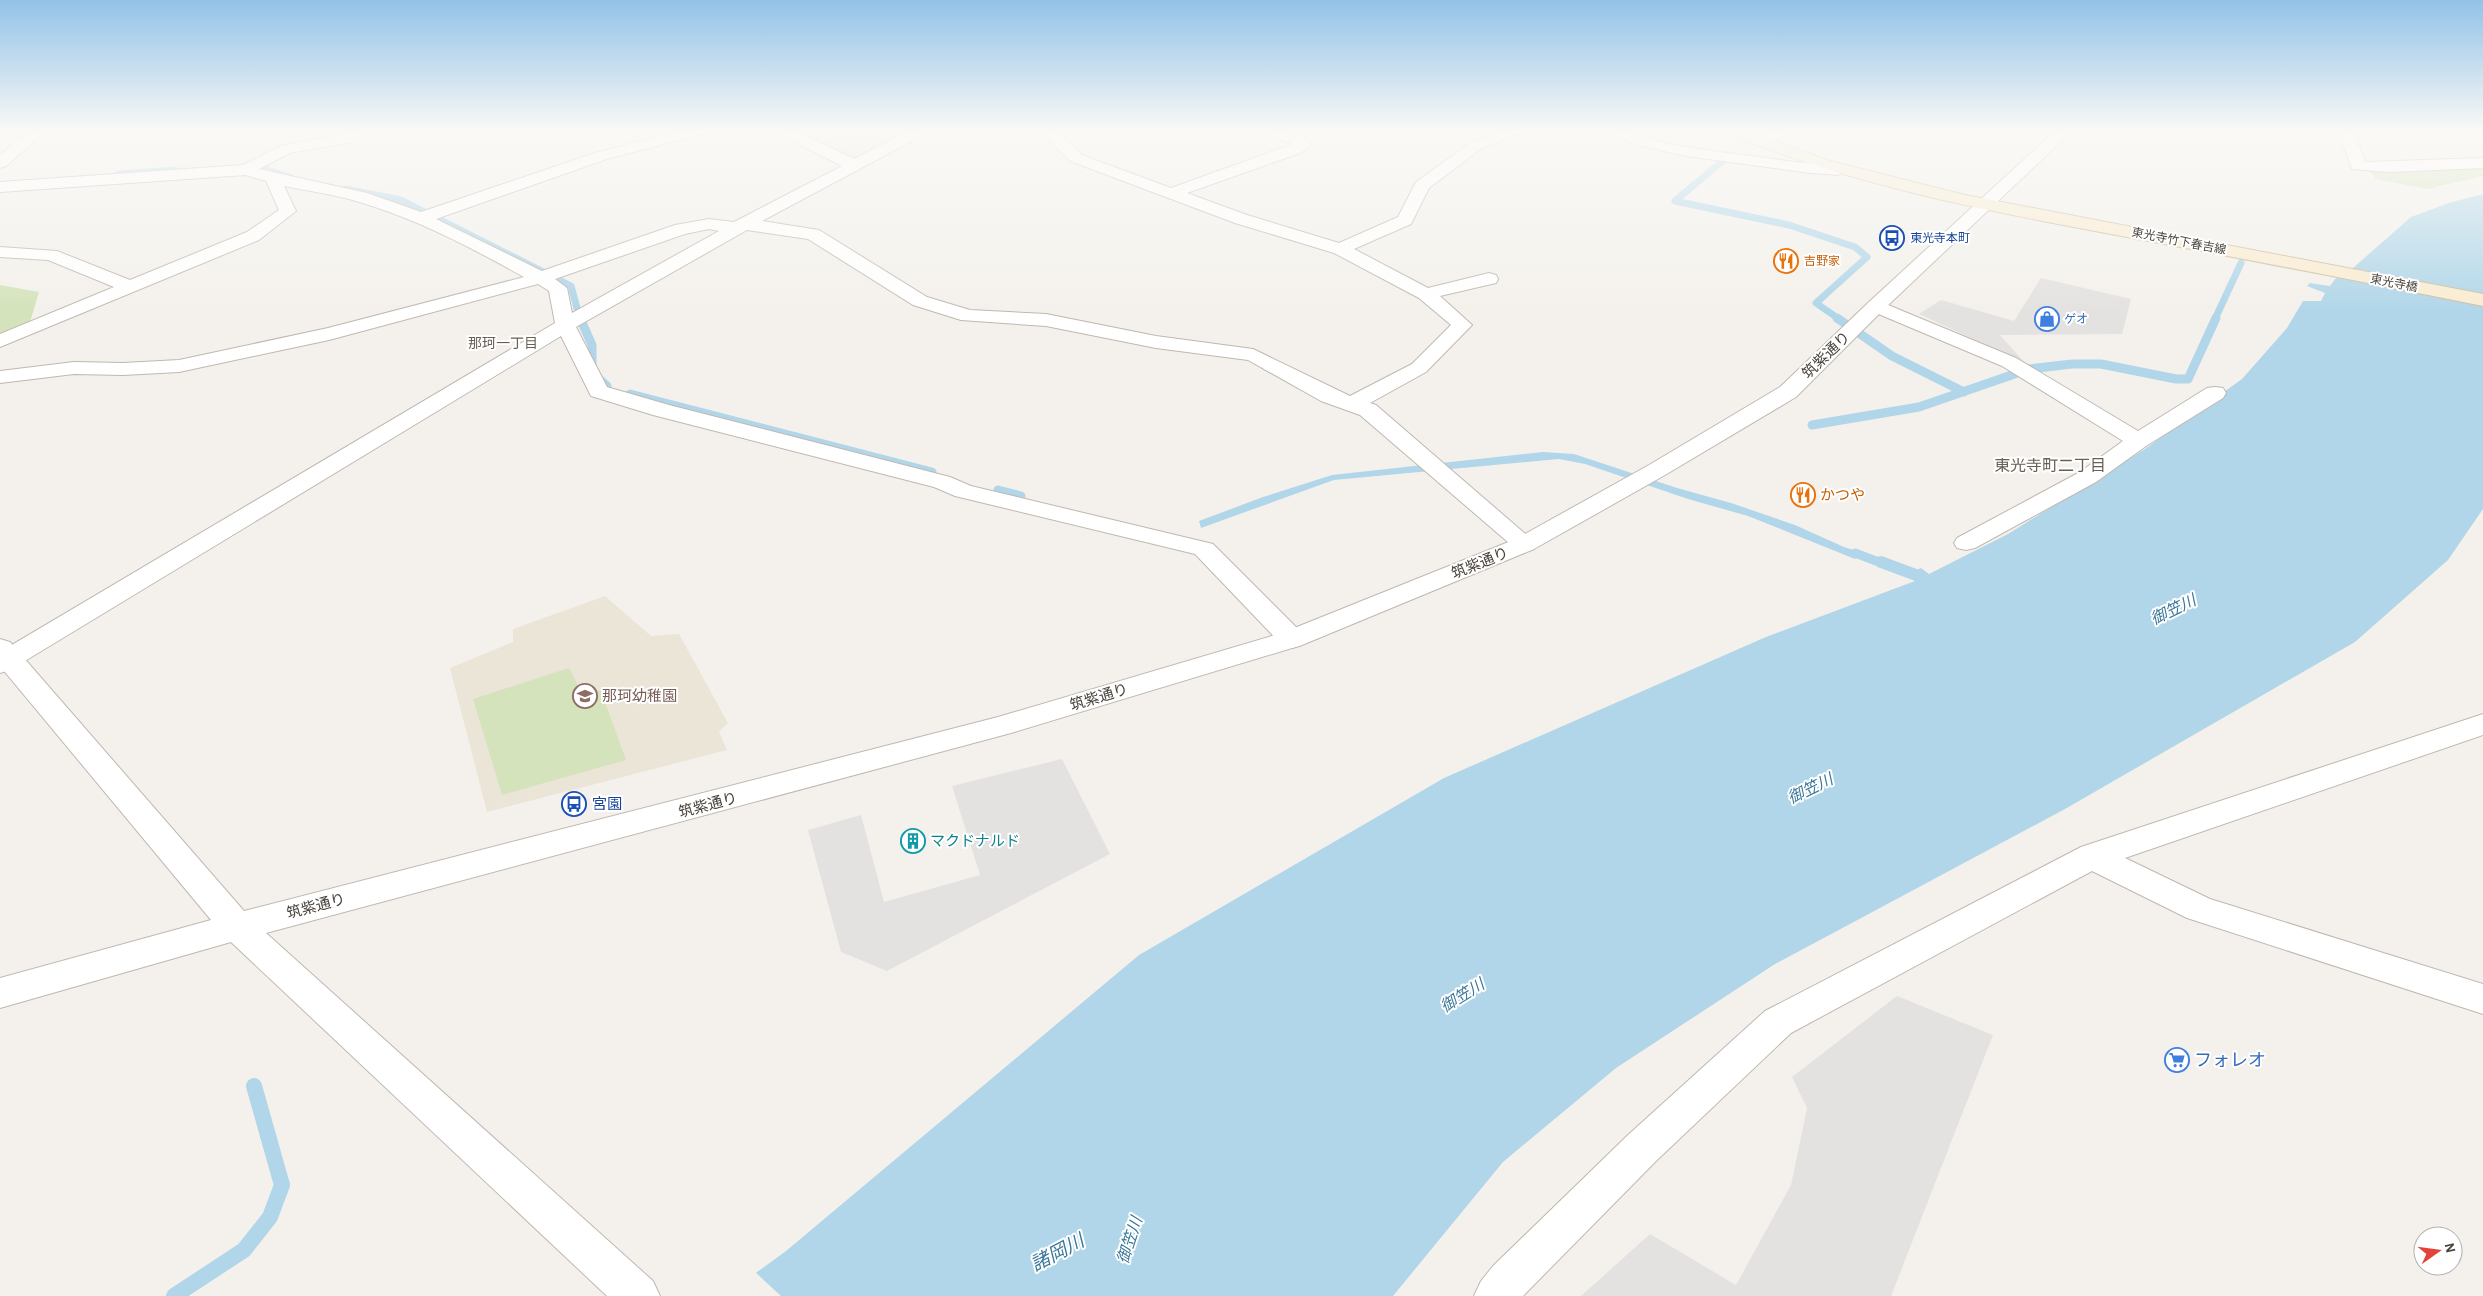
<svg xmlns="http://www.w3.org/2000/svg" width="2483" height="1296" viewBox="0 0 2483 1296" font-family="'Alegreya Sans','Noto Sans JP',sans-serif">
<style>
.industrial{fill:#e4e1dd}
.education{fill:#ebe5d8}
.green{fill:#d4e3bb}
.parking{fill:#e4e2e0}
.water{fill:#b1d6e9}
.pier{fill:#f4f1ec}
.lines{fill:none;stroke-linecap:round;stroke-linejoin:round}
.stream-far3{stroke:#b1d6e9;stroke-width:7}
.stream-far2{stroke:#b1d6e9;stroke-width:9}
.stream-far1{stroke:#b1d6e9;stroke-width:12}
.stream{stroke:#b1d6e9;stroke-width:16}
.minor-casing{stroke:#bfb8b0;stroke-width:2}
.tertiary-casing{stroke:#bfb8b0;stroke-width:2}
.secondary-casing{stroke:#cebfa2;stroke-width:2}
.minor{fill:#fff;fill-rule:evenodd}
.tertiary{fill:#fff;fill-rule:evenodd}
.secondary{fill:#f9ecd2;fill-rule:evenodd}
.labels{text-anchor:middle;stroke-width:4;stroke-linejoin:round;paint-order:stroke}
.far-transit-label{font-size:12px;fill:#164399;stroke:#fff;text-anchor:start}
.far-street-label{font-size:12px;fill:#48423b;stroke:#fff}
.far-food-label{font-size:12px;fill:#c56008;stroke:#fff;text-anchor:start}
.far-shop-label{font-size:12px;fill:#366cbe;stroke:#fff;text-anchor:start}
.far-neighbourhood-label{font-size:14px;fill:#6a5f53;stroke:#fff}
.street-label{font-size:15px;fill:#48423b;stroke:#fff}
.food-label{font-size:15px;fill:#c56008;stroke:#fff;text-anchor:start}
.education-label{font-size:15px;fill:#785e54;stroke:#fff;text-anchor:start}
.transit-label{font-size:15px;fill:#164399;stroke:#fff;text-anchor:start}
.culture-label{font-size:15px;fill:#0d838f;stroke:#fff;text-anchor:start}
.neighbourhood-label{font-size:16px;fill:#6a5f53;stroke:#fff}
.water-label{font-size:16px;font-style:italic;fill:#3b7899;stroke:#fff}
.near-shop-label{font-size:18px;fill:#366cbe;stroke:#fff;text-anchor:start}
.near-water-label{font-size:19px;font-style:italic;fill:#3b7899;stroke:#fff}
</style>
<rect width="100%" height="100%" fill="#f4f1ec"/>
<path class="industrial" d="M 793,131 L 908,131 L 851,160 Z"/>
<path class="education" d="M 605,596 L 651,636 L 679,634 L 728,723 L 719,732 L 727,750 L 487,812 L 450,668 L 513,642 L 513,629 Z"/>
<path class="green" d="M 2483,165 L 2483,176 L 2427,189 L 2376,179 L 2369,171 L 2414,167 Z
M 0,285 L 39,292 L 30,322 L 0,335 Z
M 569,668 L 581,691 L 601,691 L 626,760 L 502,795 L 473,699 Z"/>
<path class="parking" d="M 2041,278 L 2131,299 L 2122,334 L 2000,335 L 2025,363 L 1919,314 L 1941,300 L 2014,321 Z
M 1062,759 L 1110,854 L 887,971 L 841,952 L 808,830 L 861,815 L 884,902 L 980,875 L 952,786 Z
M 1897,996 L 1993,1035 L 1891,1296 L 1581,1296 L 1650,1234 L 1736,1285 L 1791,1185 L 1807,1108 L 1792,1077 Z"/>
<path class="water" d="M 2483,194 L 2483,509 L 2448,560 L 2355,642 L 2065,809 L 1775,964 L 1616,1068 L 1503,1162 L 1393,1296 L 724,1296 L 786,1251 L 1139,955 L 1444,778 L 1766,637 L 1915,581 L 1907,574 L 1921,568 L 1929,574 L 2008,534 L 2145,449 L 2242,379 L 2287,328 L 2303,301 L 2321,301 L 2325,293 L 2307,286 L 2310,283 L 2330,286 L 2335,279 L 2353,268 L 2411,217 L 2449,203 Z
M 1543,452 L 1574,454 L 1677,488 L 1731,503 L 1795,525 L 1844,547 L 1871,556 L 1866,559 L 1861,556 L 1855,559 L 1748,516 L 1688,499 L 1585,464 L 1559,459 L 1334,480 L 1201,528 L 1199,521 L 1263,497 L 1332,475 Z"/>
<path class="pier" d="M 754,1271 L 781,1296 L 721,1296 L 722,1294 Z"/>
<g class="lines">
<path class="stream-far3" d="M 1716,156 L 1726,158 L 1675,201 L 1789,225 L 1855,247 L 1867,257 L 1816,303 L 1839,319
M 246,167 L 261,168 L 291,178
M 119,174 L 175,170
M 346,189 L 401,200 L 571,286 L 580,319
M 2215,319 L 2241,263"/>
<path class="stream-far2" d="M 580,318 L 592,345 L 592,373 L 607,386
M 1837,318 L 1892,356 L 1964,392
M 630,394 L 932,472
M 1812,425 L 1919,407 L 2029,369 L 2072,364 L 2101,364 L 2176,379 L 2188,379 L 2216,318
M 998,490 L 1021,496
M 1855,553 L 1884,564"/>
<path class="stream-far1" d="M 1881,562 L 1924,578"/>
<path class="stream" d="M 174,1296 L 244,1250 L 270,1217 L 282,1185 L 254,1086"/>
<defs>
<path id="minor" d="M 29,131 L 46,131 L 6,166 L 0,168 L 0,155 Z
M 348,131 L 366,131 L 352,142 L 290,153 L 259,169 L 367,193 L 421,212 L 595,153 L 680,131 L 704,131 L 702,134 L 607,159 L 436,219 L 542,271 L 675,225 L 709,219 L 734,222 L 842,166 L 779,134 L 777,131 L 796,131 L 854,159 L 909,131 L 927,131 L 925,134 L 762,221 L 819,230 L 927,297 L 970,310 L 1046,314 L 1156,336 L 1253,349 L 1350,396 L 1412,364 L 1451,325 L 1419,298 L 1334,253 L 1235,223 L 1070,161 L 1040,131 L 1057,131 L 1082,155 L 1171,188 L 1293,144 L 1264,134 L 1262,131 C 1278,131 1301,130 1311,145 L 1300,153 L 1187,193 L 1247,215 L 1339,243 L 1398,217 L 1416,182 L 1472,142 L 1501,131 L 1522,131 L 1520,134 L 1482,148 L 1429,188 L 1411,224 L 1354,249 L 1428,288 L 1489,273 L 1496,275 L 1498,279 L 1496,283 L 1440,296 L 1472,325 L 1426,372 L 1370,403 L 1376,405 L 1537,544 L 1534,549 L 1525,551 L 1516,549 L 1360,415 L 1321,401 L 1248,360 L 1156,348 L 1046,326 L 961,320 L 913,305 L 808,239 L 747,230 L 576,327 L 607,387 L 669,405 L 950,477 L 971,486 L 1213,544 L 1302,633 L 1306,639 L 1302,645 L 1292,648 L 1282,645 L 1195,554 L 955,496 L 934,487 L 653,415 L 591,396 L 561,336 L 10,670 L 0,673 L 0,652 L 555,323 L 549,291 L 538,284 L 329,340 L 179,372 L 123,375 L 74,374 L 0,383 L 0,371 L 74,362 L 123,363 L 179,360 L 328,328 L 524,277 C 470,247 415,218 356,201 C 332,194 308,191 284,186 L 296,211 L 259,240 L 0,347 L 0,334 L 114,287 L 48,260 L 0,257 L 0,247 L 57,251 L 130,280 L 247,232 L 279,210 L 266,181 L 245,175 L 0,192 L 0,182 L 243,165 L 281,146 L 342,135 ZM 709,229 L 719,231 L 572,313 L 567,288 L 555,279 L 685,234 Z
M 1607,131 C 1630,130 1648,139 1670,144 C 1711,152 1753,156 1795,162 C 1805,163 1841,163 1846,170 L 1838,175 L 1811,173 L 1686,156 L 1638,145 L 1610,134 Z
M 1772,131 L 1790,131 L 1767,146 L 1757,146 L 1754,143 Z
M 2339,131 L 2354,131 L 2365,162 L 2483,158 L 2483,168 L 2389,172 L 2352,169 Z
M 1876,300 L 2016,358 L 2138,431 L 2207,388 L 2215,387 L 2223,388 L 2226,393 L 2223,398 L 2146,446 L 2096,482 L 1975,548 L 1966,550 L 1957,548 L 1954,543 L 1957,538 L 2080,472 L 2123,441 L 2002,366 L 1869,310 L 1866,306 L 1869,302 Z
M 2483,714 L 2483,735 L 2125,858 L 2210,899 L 2483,984 L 2483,1014 L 2187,918 L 2092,871 L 1791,1033 L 1656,1161 L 1523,1296 L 1474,1296 L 1481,1281 L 1493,1266 L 1628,1135 L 1765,1011 L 2081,847 Z"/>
<path id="tertiary" d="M 2055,131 L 2072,131 L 1883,310 L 1796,397 L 1665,475 L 1534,549 L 1302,645 L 1011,733 L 266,933 L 653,1281 L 660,1296 L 607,1296 L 231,942 L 0,1008 L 0,978 L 211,920 L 0,666 L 0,639 L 10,642 L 244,911 L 998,717 L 1282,633 L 1516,539 L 1649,465 L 1780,387 L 1869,302 Z"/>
<path id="secondary" d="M 1726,131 L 1747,131 L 1830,161 L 1965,195 L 2483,294 L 2483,306 C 2370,283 2256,261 2143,240 C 2002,214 1862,189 1729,134 Z"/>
</defs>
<use href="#minor" class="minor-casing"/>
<use href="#tertiary" class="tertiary-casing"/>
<use href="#secondary" class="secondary-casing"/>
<use href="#minor" class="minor"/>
<use href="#tertiary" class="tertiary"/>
<use href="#secondary" class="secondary"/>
</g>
<linearGradient id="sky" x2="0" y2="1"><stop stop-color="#92c2e8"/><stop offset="0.42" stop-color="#faf9f6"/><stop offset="1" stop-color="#faf9f6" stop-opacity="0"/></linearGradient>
<rect width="2483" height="312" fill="url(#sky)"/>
<defs>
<symbol id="bus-ring" viewBox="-11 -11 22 22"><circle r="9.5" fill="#fff" stroke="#1a4fb4" stroke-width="1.5"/><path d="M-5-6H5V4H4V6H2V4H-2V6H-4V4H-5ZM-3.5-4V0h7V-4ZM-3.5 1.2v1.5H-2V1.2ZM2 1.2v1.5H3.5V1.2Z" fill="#1a4fb4"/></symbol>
<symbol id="restaurant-ring" viewBox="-11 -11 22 22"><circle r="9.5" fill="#fff" stroke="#e8710a" stroke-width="1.5"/><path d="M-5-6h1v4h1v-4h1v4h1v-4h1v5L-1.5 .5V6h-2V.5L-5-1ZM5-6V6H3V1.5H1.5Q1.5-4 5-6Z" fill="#e8710a"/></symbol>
<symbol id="shop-ring" viewBox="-11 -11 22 22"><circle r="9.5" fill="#fff" stroke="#3f7fe0" stroke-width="1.5"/><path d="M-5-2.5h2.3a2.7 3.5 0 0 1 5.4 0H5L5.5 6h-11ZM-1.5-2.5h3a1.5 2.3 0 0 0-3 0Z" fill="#3f7fe0"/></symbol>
<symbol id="school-ring" viewBox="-11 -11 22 22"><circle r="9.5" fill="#fff" stroke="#8d6e63" stroke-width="1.5"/><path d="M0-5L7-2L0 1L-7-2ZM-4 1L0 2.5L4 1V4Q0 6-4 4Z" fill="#8d6e63"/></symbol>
<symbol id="building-ring" viewBox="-11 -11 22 22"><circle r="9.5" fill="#fff" stroke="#0f9aa8" stroke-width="1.5"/><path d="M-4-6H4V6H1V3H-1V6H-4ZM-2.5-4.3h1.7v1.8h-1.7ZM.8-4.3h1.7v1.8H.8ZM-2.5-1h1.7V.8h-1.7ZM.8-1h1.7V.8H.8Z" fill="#0f9aa8"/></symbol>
<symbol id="supermarket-ring" viewBox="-11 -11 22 22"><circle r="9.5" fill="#fff" stroke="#3f7fe0" stroke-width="1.5"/><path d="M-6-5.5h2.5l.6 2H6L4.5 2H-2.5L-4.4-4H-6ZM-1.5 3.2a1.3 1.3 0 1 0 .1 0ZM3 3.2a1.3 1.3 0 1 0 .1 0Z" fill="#3f7fe0"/></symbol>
</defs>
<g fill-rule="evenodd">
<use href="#bus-ring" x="1878" y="224" width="28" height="28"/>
<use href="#restaurant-ring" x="1772" y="247" width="28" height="28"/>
<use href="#shop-ring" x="2033" y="305" width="28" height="28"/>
<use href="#restaurant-ring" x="1789" y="481" width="28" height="28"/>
<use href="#school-ring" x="571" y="682" width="28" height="28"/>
<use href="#bus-ring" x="560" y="790" width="28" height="28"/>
<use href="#building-ring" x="899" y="827" width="28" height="28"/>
<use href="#supermarket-ring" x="2163" y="1046" width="28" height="28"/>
</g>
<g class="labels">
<g class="far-transit-label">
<text x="1910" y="242">東光寺本町</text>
</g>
<g class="far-street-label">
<text transform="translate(2179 241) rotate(11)" y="4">東光寺竹下春吉線</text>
<text transform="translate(2394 283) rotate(11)" y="4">東光寺橋</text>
</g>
<g class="far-food-label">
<text x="1804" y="265">吉野家</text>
</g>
<g class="far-shop-label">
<text x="2064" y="323">ゲオ</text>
</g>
<g class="far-neighbourhood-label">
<text x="503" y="348">那珂一丁目</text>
</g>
<g class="street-label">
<text transform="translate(1826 355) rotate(-44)" y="5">筑紫通り</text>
<text transform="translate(1480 563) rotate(-22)" y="5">筑紫通り</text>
<text transform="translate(1099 697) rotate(-17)" y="5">筑紫通り</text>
<text transform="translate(708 805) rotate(-15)" y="5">筑紫通り</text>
<text transform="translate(316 906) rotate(-15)" y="5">筑紫通り</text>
</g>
<g class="food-label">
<text x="1820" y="500">かつや</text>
</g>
<g class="education-label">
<text x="602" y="701">那珂幼稚園</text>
</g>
<g class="transit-label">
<text x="592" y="809">宮園</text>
</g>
<g class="culture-label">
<text x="930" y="846">マクドナルド</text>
</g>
<g class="neighbourhood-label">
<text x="2050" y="471">東光寺町二丁目</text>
</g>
<g class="water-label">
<text transform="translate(2173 609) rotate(-26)" y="6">御笠川</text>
<text transform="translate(1810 788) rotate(-26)" y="6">御笠川</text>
<text transform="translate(1462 995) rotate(-32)" y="6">御笠川</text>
<text transform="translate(1129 1240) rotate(-72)" y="6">御笠川</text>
</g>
<g class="near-shop-label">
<text x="2194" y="1066">フォレオ</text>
</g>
<g class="near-water-label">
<text transform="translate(1057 1252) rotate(-28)" y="7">諸岡川</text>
</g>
</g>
<g transform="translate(2438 1251) rotate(76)"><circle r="24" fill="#ffffff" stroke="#b6b3b1"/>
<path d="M0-4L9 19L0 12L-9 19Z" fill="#e04337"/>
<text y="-8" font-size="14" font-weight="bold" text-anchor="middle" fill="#48423b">N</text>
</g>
</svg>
